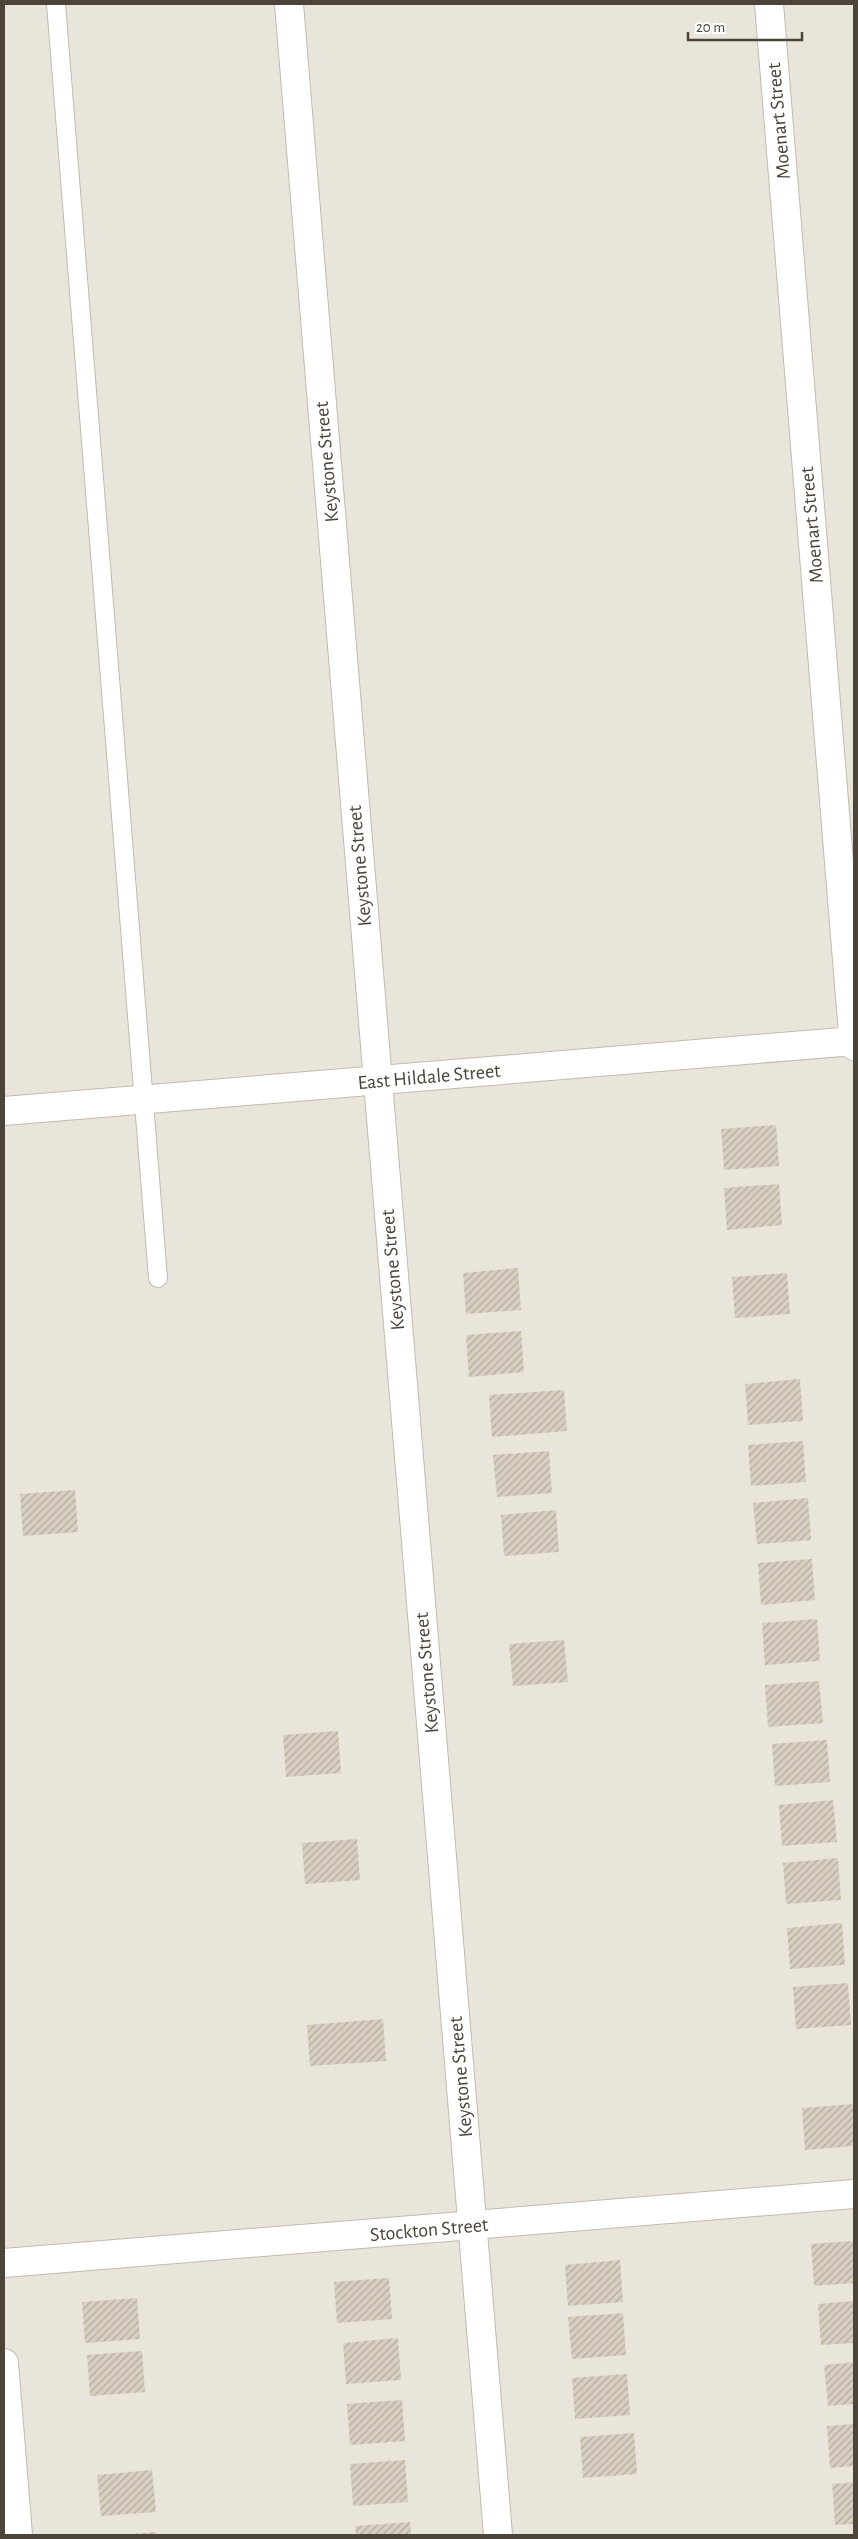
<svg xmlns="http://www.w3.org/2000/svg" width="858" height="2539" viewBox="0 0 858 2539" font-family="'Alegreya Sans',sans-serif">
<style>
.residential{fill:#eae5da}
.building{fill:url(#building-hatch)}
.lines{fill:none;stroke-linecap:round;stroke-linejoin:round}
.service-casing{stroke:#c2bbae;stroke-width:20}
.minor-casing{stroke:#c2bbae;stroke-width:30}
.service{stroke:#fff;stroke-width:18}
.minor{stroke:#fff;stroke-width:28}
.labels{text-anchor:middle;stroke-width:4;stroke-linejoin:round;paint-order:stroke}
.street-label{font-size:20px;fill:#4b4439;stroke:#fff}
</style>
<defs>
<pattern id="building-hatch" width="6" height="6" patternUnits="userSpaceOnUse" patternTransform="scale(1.25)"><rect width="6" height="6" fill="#d8cfc1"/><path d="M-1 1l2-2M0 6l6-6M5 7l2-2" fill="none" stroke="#b1aa9e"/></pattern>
</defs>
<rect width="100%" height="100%" fill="#f6f3ec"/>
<path class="residential" d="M 4,4 L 854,4 L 854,2535 L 4,2535 Z"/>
<path class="building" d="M 776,1125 L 779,1166 L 724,1170 L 721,1129 Z
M 779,1184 L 782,1225 L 727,1230 L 724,1188 Z
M 518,1268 L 521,1310 L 466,1314 L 463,1273 Z
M 787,1273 L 790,1314 L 735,1318 L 732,1277 Z
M 521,1331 L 524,1372 L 469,1377 L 466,1335 Z
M 800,1379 L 803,1421 L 748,1425 L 745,1384 Z
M 564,1390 L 567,1431 L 492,1437 L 489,1395 Z
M 803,1441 L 806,1482 L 751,1486 L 748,1445 Z
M 549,1451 L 552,1493 L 497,1497 L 493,1455 Z
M 75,1490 L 78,1532 L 23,1536 L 20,1494 Z
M 808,1498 L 811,1540 L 757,1544 L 753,1503 Z
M 556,1510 L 559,1552 L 504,1556 L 501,1515 Z
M 812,1559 L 815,1600 L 761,1605 L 758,1563 Z
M 817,1619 L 820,1661 L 765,1665 L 762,1623 Z
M 564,1640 L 568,1682 L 513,1686 L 509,1644 Z
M 819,1681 L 823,1723 L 768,1727 L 765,1685 Z
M 338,1731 L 341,1773 L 286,1777 L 283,1735 Z
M 827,1740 L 830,1782 L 775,1786 L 772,1744 Z
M 833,1800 L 837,1842 L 782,1846 L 779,1805 Z
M 357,1839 L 360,1880 L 305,1884 L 302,1843 Z
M 838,1858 L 841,1900 L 786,1904 L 783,1863 Z
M 842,1923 L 845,1965 L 790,1969 L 787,1928 Z
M 848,1983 L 851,2025 L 796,2029 L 793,1987 Z
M 383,2019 L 386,2061 L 310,2066 L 307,2025 Z
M 854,2104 L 854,2146 L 805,2150 L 802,2108 Z
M 854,2241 L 854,2283 L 814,2286 L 811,2244 Z
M 620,2260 L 623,2302 L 568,2306 L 565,2265 Z
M 389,2278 L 392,2319 L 337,2323 L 334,2282 Z
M 137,2298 L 140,2339 L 85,2343 L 82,2302 Z
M 854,2301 L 854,2343 L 821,2345 L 818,2304 Z
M 623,2313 L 626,2355 L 572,2359 L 568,2317 Z
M 398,2338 L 401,2380 L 346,2384 L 343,2343 Z
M 142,2351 L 145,2392 L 90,2396 L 87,2355 Z
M 854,2362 L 854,2404 L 828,2406 L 824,2365 Z
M 627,2374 L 630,2415 L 575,2419 L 572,2378 Z
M 402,2400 L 405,2441 L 350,2445 L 347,2404 Z
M 854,2424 L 854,2466 L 830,2468 L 827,2426 Z
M 634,2433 L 637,2474 L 583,2478 L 580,2437 Z
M 405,2460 L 408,2502 L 353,2506 L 350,2464 Z
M 152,2470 L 156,2512 L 101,2516 L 97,2475 Z
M 854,2482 L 854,2524 L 835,2525 L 832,2484 Z
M 410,2522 L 411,2535 L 356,2535 L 355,2526 Z
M 156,2532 L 156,2535 L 130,2535 L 129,2534 Z"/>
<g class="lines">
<defs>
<path id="service" d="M 56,4 L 158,1278"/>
<path id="minor" d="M 289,4 L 498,2535
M 769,4 L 854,1046
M 4,1111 L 854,1041
M 4,2263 L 854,2194
M 4,2363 L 18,2535"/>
</defs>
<use href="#service" class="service-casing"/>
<use href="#minor" class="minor-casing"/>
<use href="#service" class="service"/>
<use href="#minor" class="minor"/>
</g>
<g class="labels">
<g class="street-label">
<text transform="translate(778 121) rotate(-95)" y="7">Moenart Street</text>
<text transform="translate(326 462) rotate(-95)" y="7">Keystone Street</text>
<text transform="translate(811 525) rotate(-95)" y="7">Moenart Street</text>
<text transform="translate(359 866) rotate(-95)" y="7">Keystone Street</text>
<text transform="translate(429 1076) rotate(-5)" y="7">East Hildale Street</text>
<text transform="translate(392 1270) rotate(-95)" y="7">Keystone Street</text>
<text transform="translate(426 1673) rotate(-95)" y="7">Keystone Street</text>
<text transform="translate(460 2077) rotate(-95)" y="7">Keystone Street</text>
<text transform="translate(429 2229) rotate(-5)" y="7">Stockton Street</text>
</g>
</g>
<rect width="858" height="2539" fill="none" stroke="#4b4439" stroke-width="10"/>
<path d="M688 32v8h114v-8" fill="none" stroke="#4b4439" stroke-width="2.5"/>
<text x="696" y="32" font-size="15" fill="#4b4439" stroke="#ffffff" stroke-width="4" paint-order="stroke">20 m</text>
</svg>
